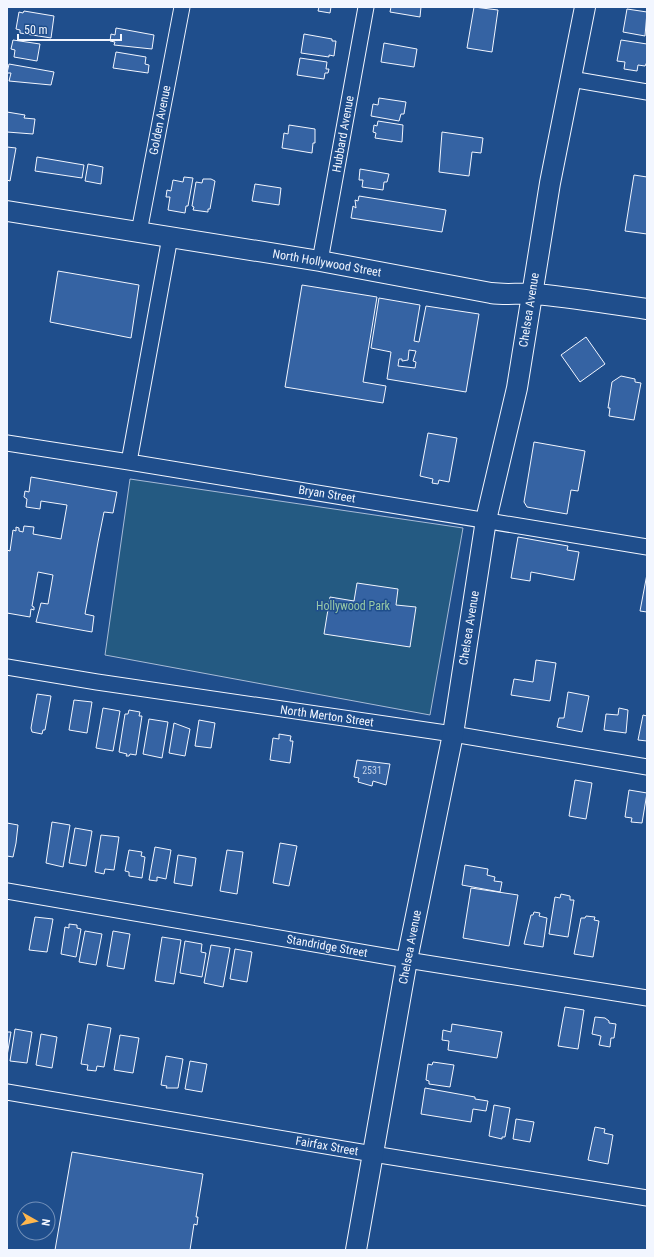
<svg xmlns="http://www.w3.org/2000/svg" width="654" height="1257" viewBox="0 0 654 1257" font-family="'Roboto Condensed',sans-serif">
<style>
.green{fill:#245a82;stroke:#a8bbd7}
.building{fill:#3563a3;stroke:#f2f6ff;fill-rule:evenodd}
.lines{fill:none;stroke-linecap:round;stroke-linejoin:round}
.minor-casing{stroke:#f2f6ff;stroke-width:17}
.major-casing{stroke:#f2f6ff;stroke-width:22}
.minor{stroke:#1f4e8c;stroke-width:15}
.major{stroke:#1f4e8c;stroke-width:20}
.labels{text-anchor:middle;stroke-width:3;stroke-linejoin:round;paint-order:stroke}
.number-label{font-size:10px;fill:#c3d1e8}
.street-label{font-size:12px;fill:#f2f6ff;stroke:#1f4e8c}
.park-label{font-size:12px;fill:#97c8a6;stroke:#1f4e8c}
</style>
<rect width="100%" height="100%" fill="#1f4e8c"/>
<path class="green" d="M 130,479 L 463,528 L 430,715 L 105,655 Z"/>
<path class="building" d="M 319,7 L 331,7 L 330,13 L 318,11 Z
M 391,7 L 421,7 L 420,17 L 390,12 Z
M 474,7 L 498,10 L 492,52 L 467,48 Z
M 627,9 L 647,12 L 645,36 L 623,32 Z
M 24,11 L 54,16 L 51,38 L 20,33 L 20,30 L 16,29 L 19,12 L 23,13 Z
M 116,28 L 154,35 L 152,49 L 114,45 L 115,42 L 110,41 L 111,34 L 115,35 Z
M 304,34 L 332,39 L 332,41 L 336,41 L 334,56 L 329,55 L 329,57 L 301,53 Z
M 13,40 L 40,44 L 37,61 L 14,57 L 15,50 L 11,49 Z
M 621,40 L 647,44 L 647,62 L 645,66 L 638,65 L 637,71 L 624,69 L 625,62 L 617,61 Z
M 384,43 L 417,49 L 414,67 L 381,62 Z
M 116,52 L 146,57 L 145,64 L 149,65 L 148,73 L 113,68 Z
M 300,58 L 327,62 L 326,69 L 329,69 L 328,73 L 325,73 L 324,79 L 297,75 Z
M 9,64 L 54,72 L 51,85 L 9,81 L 11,73 L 7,73 Z
M 379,98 L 406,102 L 404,114 L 401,114 L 399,121 L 371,116 L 373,104 L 378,105 Z
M 7,112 L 25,115 L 24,118 L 35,119 L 33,134 L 7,132 Z
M 378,121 L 403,125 L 402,142 L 375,138 L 376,133 L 373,132 L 374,125 L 377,126 Z
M 289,125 L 315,129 L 315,143 L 313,143 L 312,153 L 282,148 L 284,133 L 288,134 Z
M 442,132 L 483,138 L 481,153 L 472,152 L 469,176 L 439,172 Z
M 7,147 L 16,148 L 10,181 L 7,180 Z
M 37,157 L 84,165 L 82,178 L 35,171 Z
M 88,164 L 103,167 L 101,184 L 85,181 Z
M 360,169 L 389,174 L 387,182 L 384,182 L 383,190 L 362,187 L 363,180 L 359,180 Z
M 634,175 L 647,177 L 647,234 L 625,231 Z
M 184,177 L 193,178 L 188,206 L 186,206 L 185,213 L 168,210 L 170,197 L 166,197 L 167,190 L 171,191 L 173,180 L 183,182 Z
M 203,179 L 211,179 L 215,181 L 210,209 L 208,209 L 208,212 L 193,210 L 194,207 L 192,206 L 196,182 L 202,183 Z
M 255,184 L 281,188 L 279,205 L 252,201 Z
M 359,196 L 446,210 L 442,232 L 351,218 L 353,206 L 356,208 L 355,200 L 358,201 Z
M 58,271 L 139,285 L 131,338 L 50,322 Z
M 302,285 L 377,297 L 363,382 L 386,386 L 383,403 L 285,387 Z
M 379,298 L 420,305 L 414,341 L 419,342 L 426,306 L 479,314 L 466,392 L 387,379 L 391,352 L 371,348 ZM 409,350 L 416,351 L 413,361 L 416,362 L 415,368 L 398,366 L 399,359 L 402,359 L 402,361 L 408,360 Z
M 586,337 L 605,364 L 580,382 L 561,355 Z
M 621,376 L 635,379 L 635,382 L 641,383 L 634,420 L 609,416 L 610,408 L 608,408 L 612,382 Z
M 428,433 L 457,438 L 449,482 L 439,480 L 438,484 L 432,483 L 433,479 L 420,476 Z
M 534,442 L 585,451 L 578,491 L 571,490 L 567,514 L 527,507 L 524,502 Z
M 31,477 L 117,492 L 113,513 L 104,512 L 98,542 L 85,614 L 94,616 L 92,632 L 36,622 L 41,603 L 48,604 L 53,575 L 38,572 L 32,606 L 34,607 L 34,610 L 31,609 L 30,617 L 7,613 L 7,550 L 10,551 L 13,530 L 16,531 L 16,527 L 19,528 L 19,531 L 23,532 L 24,526 L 34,527 L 33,534 L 61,539 L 67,505 L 41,501 L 40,509 L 26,507 L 27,499 L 24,497 L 25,491 L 29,492 Z
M 518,537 L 568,546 L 567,550 L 579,552 L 574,580 L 531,572 L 530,581 L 511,578 Z
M 647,574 L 647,612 L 640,611 Z
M 357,583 L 398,589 L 396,605 L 416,607 L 410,647 L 324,634 L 330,597 L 354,601 Z
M 536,660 L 556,663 L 550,701 L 511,695 L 514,679 L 533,682 Z
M 568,692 L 589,696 L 582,732 L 557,727 L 559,718 L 564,718 Z
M 37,694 L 51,696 L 45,730 L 43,730 L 42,734 L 32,732 L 31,728 Z
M 74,700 L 92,702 L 87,733 L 69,730 Z
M 103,708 L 120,711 L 113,751 L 96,748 Z
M 619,708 L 628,710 L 626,733 L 604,730 L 606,714 L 618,715 Z
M 129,710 L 140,712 L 139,716 L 142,716 L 136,755 L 130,754 L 129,756 L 126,756 L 127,754 L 119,752 L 125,714 L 128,714 Z
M 643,715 L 647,716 L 647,741 L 638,740 Z
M 149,719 L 168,722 L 162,758 L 143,754 Z
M 199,720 L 215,723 L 211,748 L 195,746 Z
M 174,723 L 190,729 L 185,756 L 169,753 Z
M 279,734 L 291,736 L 290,741 L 293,741 L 290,763 L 270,760 L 273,738 L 279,739 Z
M 357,760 L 390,764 L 386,785 L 373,781 L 372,786 L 358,782 L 359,778 L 354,777 Z
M 575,780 L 592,783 L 586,819 L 569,816 Z
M 629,790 L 647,793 L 642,823 L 631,822 L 632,818 L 625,817 Z
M 52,822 L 70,825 L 63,867 L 46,863 Z
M 7,823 L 18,825 L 16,843 L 13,857 L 7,856 Z
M 75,828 L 92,831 L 86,866 L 69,863 Z
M 101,835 L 119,837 L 114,870 L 105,869 L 104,874 L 95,872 Z
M 280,843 L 297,846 L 289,886 L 273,883 Z
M 155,847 L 171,850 L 166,879 L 157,877 L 157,881 L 149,880 Z
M 129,850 L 142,852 L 141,856 L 145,857 L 142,878 L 129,876 L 129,872 L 125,871 Z
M 227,850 L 243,852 L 237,894 L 220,891 Z
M 178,855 L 196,858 L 192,886 L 174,883 Z
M 465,865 L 488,869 L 487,875 L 495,877 L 494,881 L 502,882 L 500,892 L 462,885 Z
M 471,888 L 518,895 L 509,946 L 463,938 Z
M 561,894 L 570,896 L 570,900 L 574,900 L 568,937 L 549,934 L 555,897 L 560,898 Z
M 534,912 L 540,913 L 539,916 L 547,918 L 543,947 L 524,944 L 531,915 L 533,915 Z
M 586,916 L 595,917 L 594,920 L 599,921 L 593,957 L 574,954 L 581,918 L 585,918 Z
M 35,917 L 53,919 L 47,952 L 29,950 Z
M 69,924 L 77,925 L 77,928 L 81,929 L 76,957 L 61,954 L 65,927 L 69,928 Z
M 85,931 L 102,934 L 96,965 L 79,962 Z
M 113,931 L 130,934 L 124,969 L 107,966 Z
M 162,937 L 181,940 L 174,984 L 155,981 Z
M 185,941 L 202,944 L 201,952 L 206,953 L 202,977 L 180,973 Z
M 211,945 L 230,948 L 223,987 L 204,983 Z
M 235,949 L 252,952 L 247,982 L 230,979 Z
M 565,1007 L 584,1010 L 578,1049 L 558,1046 Z
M 595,1017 L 605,1018 L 609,1021 L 609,1023 L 616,1024 L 614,1038 L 611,1038 L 610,1047 L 599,1045 L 601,1036 L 592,1034 Z
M 88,1024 L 111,1028 L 104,1067 L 97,1066 L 96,1071 L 87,1070 L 88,1065 L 81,1064 Z
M 452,1024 L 502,1032 L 497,1058 L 448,1050 L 449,1041 L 442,1040 L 443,1030 L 451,1032 Z
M 15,1029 L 32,1032 L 27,1063 L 10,1061 Z
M 7,1032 L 11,1032 L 7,1056 Z
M 41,1034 L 57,1037 L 52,1068 L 36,1065 Z
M 120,1035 L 139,1038 L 133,1073 L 114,1070 Z
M 166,1056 L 183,1059 L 178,1088 L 166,1088 L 167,1086 L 161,1085 Z
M 190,1061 L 207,1064 L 202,1092 L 185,1089 Z
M 433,1062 L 454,1065 L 450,1087 L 429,1084 L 429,1081 L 426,1080 L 428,1064 L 432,1065 Z
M 425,1088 L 475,1097 L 475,1099 L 488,1101 L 486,1111 L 473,1109 L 471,1122 L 421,1114 Z
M 494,1105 L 510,1108 L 505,1137 L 502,1137 L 502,1139 L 489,1136 Z
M 516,1119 L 534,1122 L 530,1142 L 513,1139 Z
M 595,1127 L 605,1129 L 604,1133 L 613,1135 L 608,1164 L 588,1160 Z
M 72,1152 L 203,1174 L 196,1217 L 198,1217 L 197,1225 L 194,1224 L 190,1250 L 55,1250 Z"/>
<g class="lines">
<defs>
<path id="minor" d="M 571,79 L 647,92
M 139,232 L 182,7
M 320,261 L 366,7
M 7,443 L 129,462 L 647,547
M 129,462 L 170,237
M 7,667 L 97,682 L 453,734 L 647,767
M 7,891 L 407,960 L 647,998
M 7,1092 L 373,1154 L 647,1198"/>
<path id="major" d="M 7,211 L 320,261 L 491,293 C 505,295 519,293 534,294 C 572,297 609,304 647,309
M 356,1250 L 407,960 L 453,734 L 486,520 L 517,388 L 550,183 L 585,7"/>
</defs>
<use href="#minor" class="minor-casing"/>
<use href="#major" class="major-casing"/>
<use href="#minor" class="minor"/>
<use href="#major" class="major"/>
</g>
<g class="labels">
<g class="number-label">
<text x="372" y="774">2531</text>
</g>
<g class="street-label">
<text transform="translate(160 120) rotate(-79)" y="4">Golden Avenue</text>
<text transform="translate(343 134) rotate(-80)" y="4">Hubbard Avenue</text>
<text transform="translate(327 263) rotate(10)" y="4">North Hollywood Street</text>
<text transform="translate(529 310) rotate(-81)" y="4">Chelsea Avenue</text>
<text transform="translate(327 494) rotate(9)" y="4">Bryan Street</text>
<text transform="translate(469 628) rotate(-81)" y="4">Chelsea Avenue</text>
<text transform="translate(327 716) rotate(8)" y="4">North Merton Street</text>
<text transform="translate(327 946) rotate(10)" y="4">Standridge Street</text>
<text transform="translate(410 947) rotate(-79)" y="4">Chelsea Avenue</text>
<text transform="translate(327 1146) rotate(10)" y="4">Fairfax Street</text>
</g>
<g class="park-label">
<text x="353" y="610">Hollywood Park</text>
</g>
</g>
<rect width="654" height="1257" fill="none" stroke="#f2f6ff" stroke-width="16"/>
<g transform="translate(36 1221) rotate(98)"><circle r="19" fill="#1f4e8c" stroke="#7391ba"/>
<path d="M0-3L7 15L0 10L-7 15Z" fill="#ffb74d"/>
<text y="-6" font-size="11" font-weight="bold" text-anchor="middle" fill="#f2f6ff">N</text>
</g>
<path d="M18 34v6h103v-6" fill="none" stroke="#f2f6ff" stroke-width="2"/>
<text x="24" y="34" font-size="12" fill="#f2f6ff" stroke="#1f4e8c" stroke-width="3" paint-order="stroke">50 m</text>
</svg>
